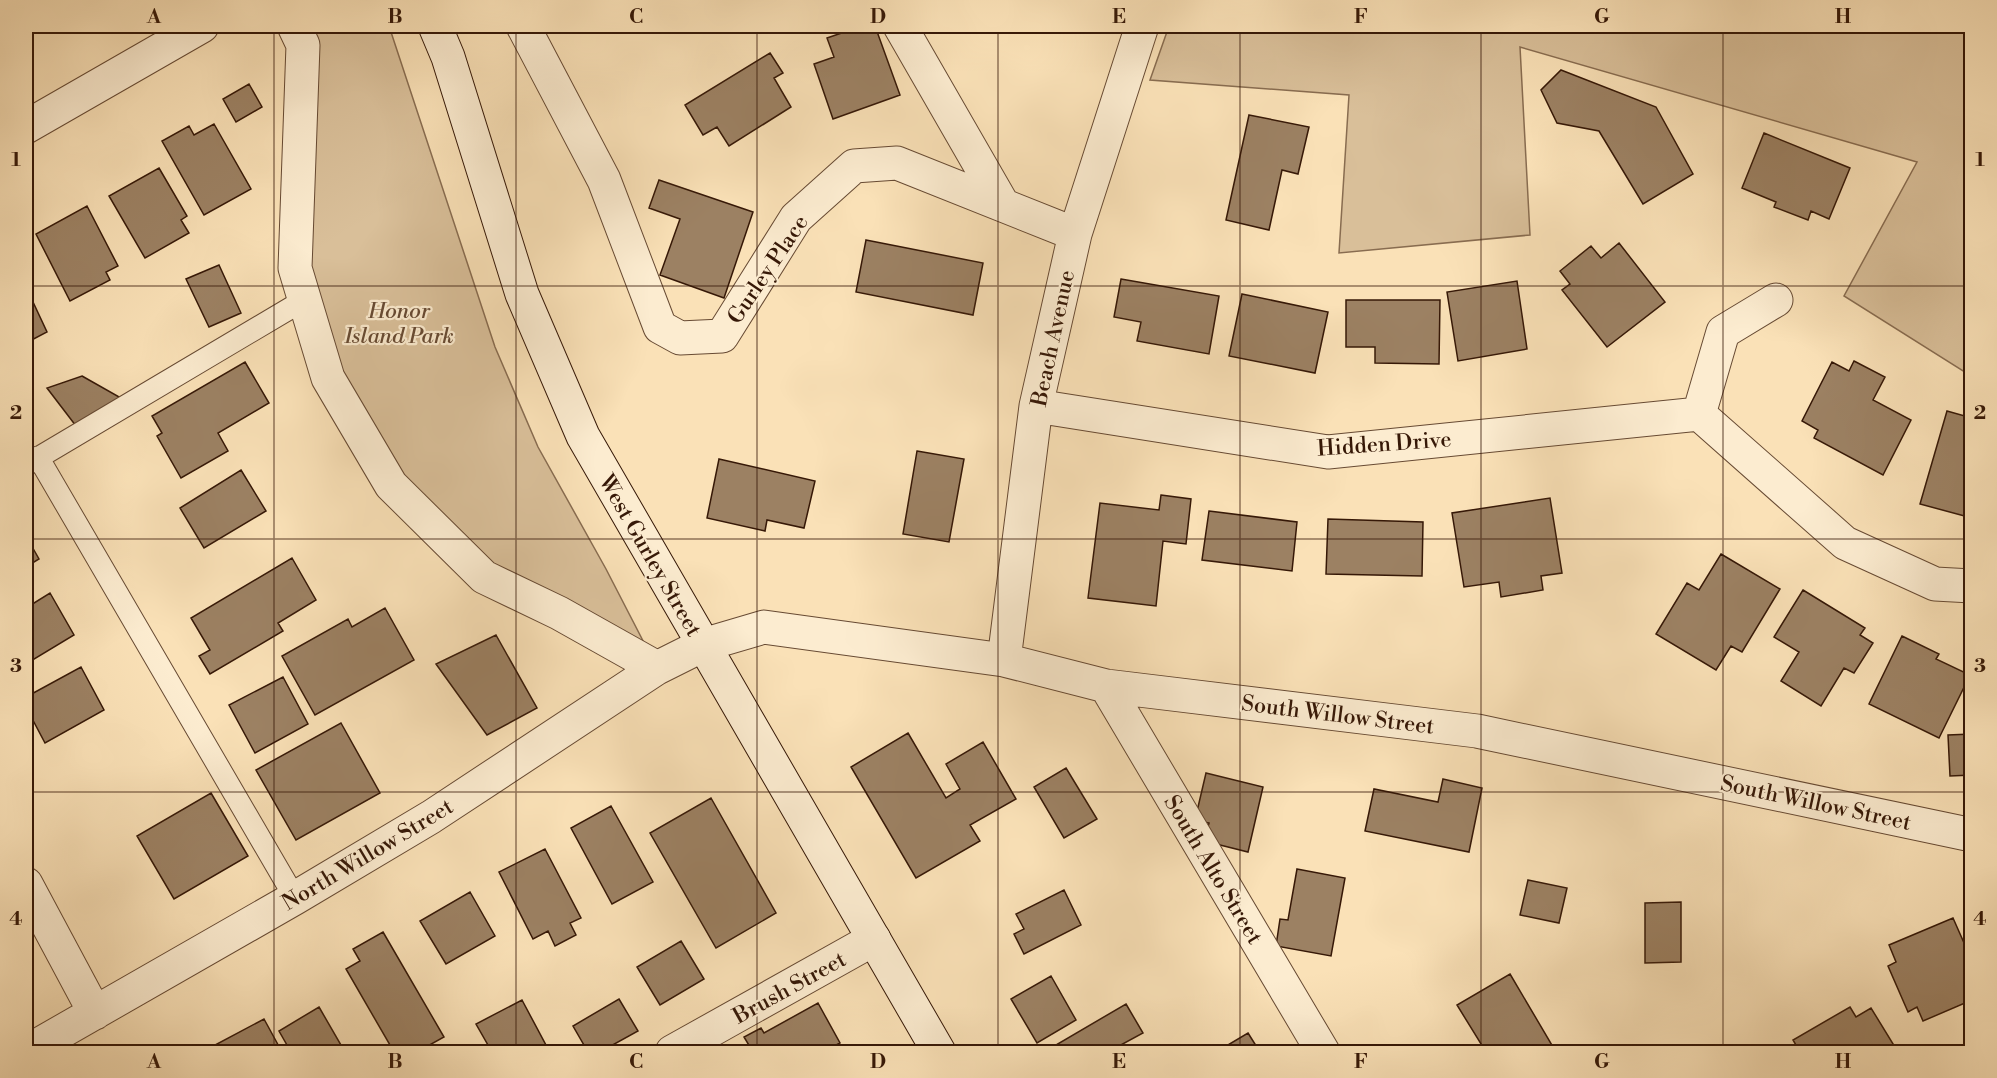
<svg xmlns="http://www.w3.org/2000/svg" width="1997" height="1078" viewBox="0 0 1997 1078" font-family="'Libre Bodoni',serif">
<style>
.green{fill:#d9bf99;stroke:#886c50;stroke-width:1.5}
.building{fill:#9c8163;stroke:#361807;stroke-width:1.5}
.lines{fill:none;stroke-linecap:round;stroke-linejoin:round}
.lane-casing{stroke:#674a33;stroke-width:23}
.street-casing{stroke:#674a33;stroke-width:35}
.secondary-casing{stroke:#361807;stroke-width:35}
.lane{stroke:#fcecd0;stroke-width:21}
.street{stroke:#fcecd0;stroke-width:33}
.secondary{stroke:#fcecd0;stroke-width:33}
.grid{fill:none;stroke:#361807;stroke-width:1.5;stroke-opacity:0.55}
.labels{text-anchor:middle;stroke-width:4.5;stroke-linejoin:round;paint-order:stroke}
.street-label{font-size:22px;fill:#361807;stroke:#fcecd0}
.park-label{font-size:22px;font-style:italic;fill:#674a33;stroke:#fcecd0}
.neatline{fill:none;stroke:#361807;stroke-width:2}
.grid-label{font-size:20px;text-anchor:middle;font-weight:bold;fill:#361807}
</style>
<rect width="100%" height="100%" fill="#fae1b7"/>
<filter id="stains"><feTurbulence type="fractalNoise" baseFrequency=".00333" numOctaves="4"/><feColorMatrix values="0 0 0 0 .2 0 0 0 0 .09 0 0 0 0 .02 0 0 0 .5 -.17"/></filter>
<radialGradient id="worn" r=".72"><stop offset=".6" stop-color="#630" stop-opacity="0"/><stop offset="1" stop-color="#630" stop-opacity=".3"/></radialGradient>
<path class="green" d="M 294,26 L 389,26 L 495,347 L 538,447 L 606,569 L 657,668 L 484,577 L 391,485 L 304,300 Z
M 1169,26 L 1971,26 L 1971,376 L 1844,296 L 1917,162 L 1520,47 L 1530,235 L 1339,253 L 1349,95 L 1150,80 Z"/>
<path class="building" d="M 736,26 L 754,26 L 741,33 Z
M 862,26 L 875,26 L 900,95 L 833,119 L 814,64 L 834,57 L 827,38 Z
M 770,53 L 783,73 L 774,78 L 791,107 L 729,146 L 717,127 L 703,135 L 685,105 Z
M 1561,70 L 1656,107 L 1693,174 L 1643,204 L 1599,131 L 1557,123 L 1541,90 Z
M 249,84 L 262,107 L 236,122 L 223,99 Z
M 1249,115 L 1309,127 L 1298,174 L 1282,170 L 1269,230 L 1226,220 Z
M 214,124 L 251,189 L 204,215 L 162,141 L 189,126 L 194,135 Z
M 1764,133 L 1850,168 L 1829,219 L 1811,211 L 1808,220 L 1774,207 L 1776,202 L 1742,188 Z
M 159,168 L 187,216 L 181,220 L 189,233 L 145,258 L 109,196 Z
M 659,180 L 753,212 L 724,298 L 660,275 L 680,219 L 649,208 Z
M 87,206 L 118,266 L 106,272 L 110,280 L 70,301 L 36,234 Z
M 866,240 L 983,263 L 973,315 L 856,292 Z
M 1619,243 L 1665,302 L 1607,347 L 1562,290 L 1570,284 L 1560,271 L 1591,246 L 1601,258 Z
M 219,265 L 241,313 L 209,327 L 186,279 Z
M 1121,279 L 1219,296 L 1209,354 L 1137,341 L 1141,322 L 1114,317 Z
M 1517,281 L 1527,349 L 1458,361 L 1447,292 Z
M 26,287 L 47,332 L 26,343 Z
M 1242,294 L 1328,312 L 1315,373 L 1229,356 Z
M 1346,300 L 1440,300 L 1439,364 L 1375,363 L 1375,347 L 1346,347 Z
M 1854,361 L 1885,377 L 1873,400 L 1911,420 L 1883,475 L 1814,438 L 1818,430 L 1802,421 L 1832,362 L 1849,371 Z
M 245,362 L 269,403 L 218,433 L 228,451 L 181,478 L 157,436 L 162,433 L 152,416 Z
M 82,376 L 121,398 L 76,426 L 47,388 Z
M 1947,411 L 1972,418 L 1972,518 L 1920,504 Z
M 917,451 L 964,459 L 949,542 L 903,534 Z
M 719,459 L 815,481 L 804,528 L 767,520 L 765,531 L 707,518 Z
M 241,470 L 266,511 L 204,548 L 180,508 Z
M 1161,495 L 1191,499 L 1186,544 L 1163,541 L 1156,606 L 1088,598 L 1100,503 L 1159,510 Z
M 1550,498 L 1562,573 L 1541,576 L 1543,590 L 1501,597 L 1499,582 L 1464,587 L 1452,513 Z
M 1209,511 L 1297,522 L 1292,571 L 1202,560 Z
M 1328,519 L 1423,522 L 1422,576 L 1326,574 Z
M 26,536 L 39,559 L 26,567 Z
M 1721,554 L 1780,589 L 1742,652 L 1731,646 L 1716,670 L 1656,634 L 1687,583 L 1699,590 Z
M 292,558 L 316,600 L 278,623 L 283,631 L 210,674 L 199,656 L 210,650 L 191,618 Z
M 1803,590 L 1865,628 L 1860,635 L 1873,643 L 1854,673 L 1844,668 L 1821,706 L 1781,681 L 1799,652 L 1774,637 Z
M 50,593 L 74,635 L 26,664 L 26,608 Z
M 385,608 L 414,660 L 315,715 L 282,656 L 348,619 L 352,627 Z
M 496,635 L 537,708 L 487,735 L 436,664 Z
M 1902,636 L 1939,654 L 1936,659 L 1970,675 L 1939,738 L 1869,704 Z
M 81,667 L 104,710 L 45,743 L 26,707 L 26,697 Z
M 283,677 L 308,724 L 255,753 L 229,705 Z
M 341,723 L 380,793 L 296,840 L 256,770 Z
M 908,733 L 946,798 L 960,789 L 946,764 L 983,742 L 1016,799 L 970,825 L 980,841 L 916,878 L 851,767 Z
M 1972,734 L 1972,775 L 1950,776 L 1948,735 Z
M 1066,768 L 1097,819 L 1064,838 L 1034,787 Z
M 1206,773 L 1263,787 L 1248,852 L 1204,841 L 1209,823 L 1195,820 Z
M 1443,779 L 1482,788 L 1469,852 L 1365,831 L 1374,789 L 1438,802 Z
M 211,793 L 248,856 L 174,899 L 137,836 Z
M 711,798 L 776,913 L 716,948 L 650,833 Z
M 611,806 L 653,882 L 612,904 L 571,828 Z
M 545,849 L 581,918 L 570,923 L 576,935 L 555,946 L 548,931 L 533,939 L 499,872 Z
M 1297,869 L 1345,878 L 1331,956 L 1276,946 L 1280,919 L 1288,920 Z
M 1528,880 L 1567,888 L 1559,923 L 1520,915 Z
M 1064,890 L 1081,925 L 1024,954 L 1014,934 L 1024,929 L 1016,914 Z
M 470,892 L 495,936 L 446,964 L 420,921 Z
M 1681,902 L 1681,962 L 1645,963 L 1645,903 Z
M 1953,918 L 1972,961 L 1972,1000 L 1923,1021 L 1917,1007 L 1908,1012 L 1888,966 L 1896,962 L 1889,945 Z
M 383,932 L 444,1037 L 417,1052 L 394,1052 L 346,969 L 360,961 L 353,949 Z
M 681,941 L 704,979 L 660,1005 L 637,967 Z
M 1510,974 L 1556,1052 L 1486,1052 L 1457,1005 Z
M 1051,976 L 1076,1020 L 1037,1043 L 1011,999 Z
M 619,999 L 638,1031 L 600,1052 L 588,1052 L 573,1026 Z
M 522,1000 L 547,1047 L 538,1052 L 492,1052 L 476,1024 Z
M 818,1003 L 840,1043 L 823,1052 L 753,1052 L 744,1037 L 761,1028 L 764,1033 Z
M 1126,1004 L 1143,1033 L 1108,1052 L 1044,1052 Z
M 319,1007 L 345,1052 L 291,1052 L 279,1031 Z
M 1850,1007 L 1856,1017 L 1871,1008 L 1898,1052 L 1800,1052 L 1793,1040 Z
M 264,1019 L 282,1052 L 202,1052 Z
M 1248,1033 L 1260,1052 L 1216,1052 Z"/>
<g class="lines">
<defs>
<path id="lane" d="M 38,457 L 295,898
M 26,465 L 304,300"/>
<path id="street" d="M 294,26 L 303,45 L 295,268 L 328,378 L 391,485 L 484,577 L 559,613 L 657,668
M 523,26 L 604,180 L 660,327 L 680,338 L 722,336 L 796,218 L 854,166 L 897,163 L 1075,234
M 900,26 L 1003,205
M 26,127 L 202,26
M 1036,406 L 1328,452 L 1699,414 L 1845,543 L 1935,584 L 1972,586
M 1699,414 L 1723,332 L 1776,300
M 1004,660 L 1036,406 L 1075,234 L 1142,26
M 1106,686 L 1323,1052
M 26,884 L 95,1013
M 26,1052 L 295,898 L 431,817 L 657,668 L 703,645 L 764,627 L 1004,660 L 1106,686 L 1477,731 L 1972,835
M 672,1052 L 874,939"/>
<path id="secondary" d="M 435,26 L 448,57 L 522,294 L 583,436 L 939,1052"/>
</defs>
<use href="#lane" class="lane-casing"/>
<use href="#street" class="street-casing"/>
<use href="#secondary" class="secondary-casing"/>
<use href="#lane" class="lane"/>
<use href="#street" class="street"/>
<use href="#secondary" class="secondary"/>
</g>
<path class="grid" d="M 274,26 L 274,1052M 516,26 L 516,1052M 757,26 L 757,1052M 998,26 L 998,1052M 1240,26 L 1240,1052M 1481,26 L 1481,1052M 1723,26 L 1723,1052M 26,286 L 1972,286M 26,539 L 1972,539M 26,792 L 1972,792"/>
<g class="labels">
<g class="street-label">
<text transform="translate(767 269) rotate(-56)" y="8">Gurley Place</text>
<text transform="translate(1052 338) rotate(-78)" y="8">Beach Avenue</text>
<text transform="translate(1384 443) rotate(-4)" y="8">Hidden Drive</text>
<text transform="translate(651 555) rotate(60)" y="8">West Gurley Street</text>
<text transform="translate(1338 714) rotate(7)" y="8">South Willow Street</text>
<text transform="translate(1816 802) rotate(12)" y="8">South Willow Street</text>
<text transform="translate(367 854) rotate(-31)" y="8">North Willow Street</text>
<text transform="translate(1214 869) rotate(59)" y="8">South Alto Street</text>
<text transform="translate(789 987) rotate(-29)" y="8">Brush Street</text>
</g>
<g class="park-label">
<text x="399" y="318">Honor<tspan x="399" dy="25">Island Park</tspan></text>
</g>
</g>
<rect width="1997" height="1078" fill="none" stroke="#fae1b7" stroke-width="66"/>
<rect x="33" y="33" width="1931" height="1012" class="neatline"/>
<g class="grid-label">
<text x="154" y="23">A</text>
<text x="395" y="23">B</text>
<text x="636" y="23">C</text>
<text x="878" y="23">D</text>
<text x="1119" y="23">E</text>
<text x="1361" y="23">F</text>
<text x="1602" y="23">G</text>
<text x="1843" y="23">H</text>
<text x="16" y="166">1</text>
<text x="1980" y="166">1</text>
<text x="16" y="419">2</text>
<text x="1980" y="419">2</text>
<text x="16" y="672">3</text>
<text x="1980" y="672">3</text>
<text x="16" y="925">4</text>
<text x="1980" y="925">4</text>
<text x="154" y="1068">A</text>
<text x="395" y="1068">B</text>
<text x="636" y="1068">C</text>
<text x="878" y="1068">D</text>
<text x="1119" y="1068">E</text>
<text x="1361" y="1068">F</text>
<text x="1602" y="1068">G</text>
<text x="1843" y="1068">H</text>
</g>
<rect width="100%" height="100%" filter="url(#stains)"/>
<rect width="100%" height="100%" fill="url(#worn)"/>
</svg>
